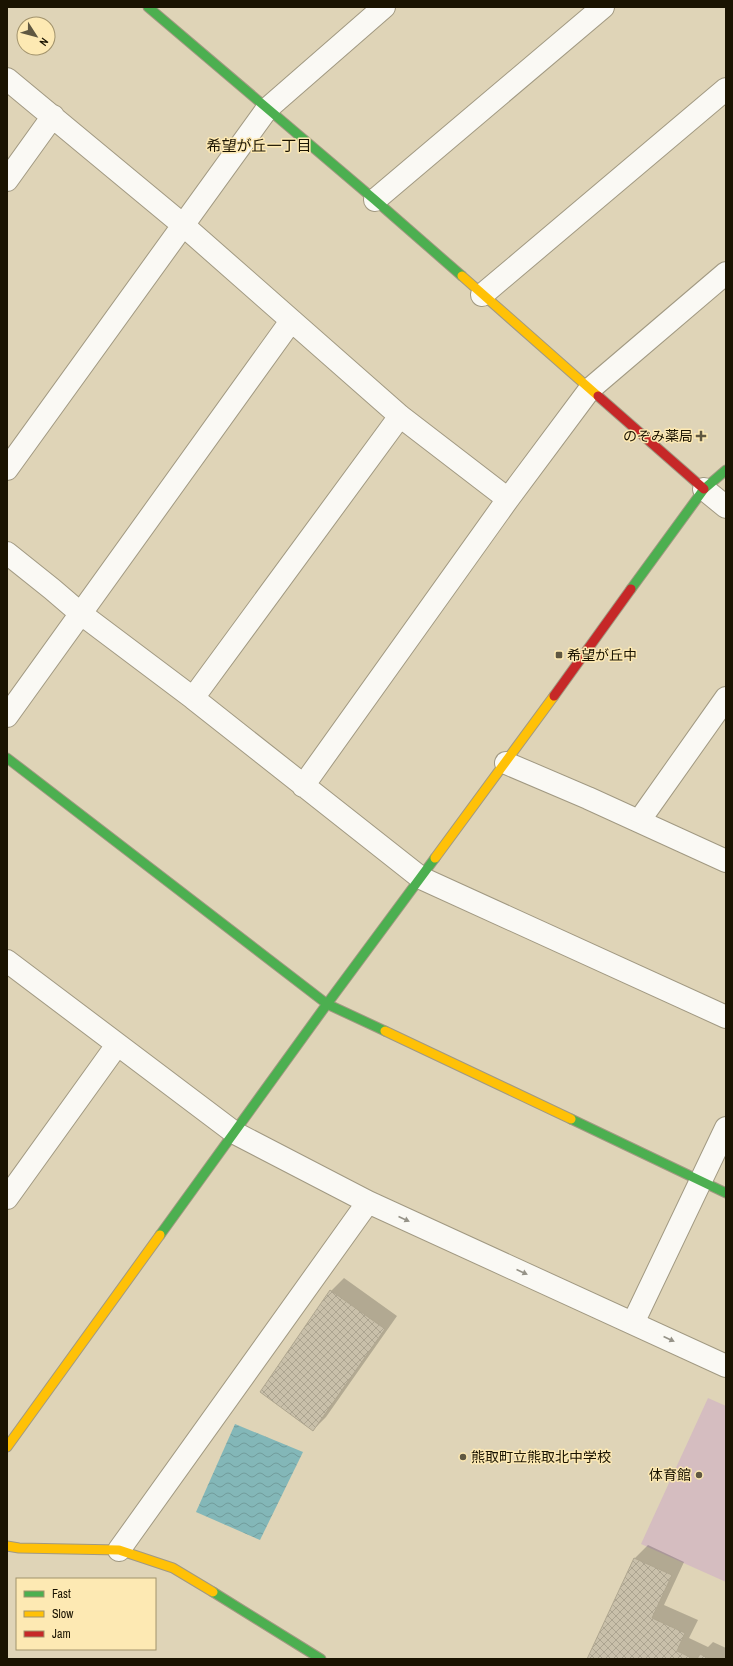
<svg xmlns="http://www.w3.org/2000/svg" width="733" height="1666" viewBox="0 0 733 1666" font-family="'Archivo Narrow','Noto Sans JP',sans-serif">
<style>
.pitch{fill:#d5bdc0}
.water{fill:url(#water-waves)}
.shadow{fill:#0003}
.building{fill:url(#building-cross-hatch);stroke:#b0a790}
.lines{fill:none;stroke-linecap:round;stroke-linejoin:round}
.street-casing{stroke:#a19982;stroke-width:24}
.fast-casing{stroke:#a19982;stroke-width:11}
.slow-casing{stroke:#a19982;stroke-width:11}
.jam-casing{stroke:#a19982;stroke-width:11}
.street{stroke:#faf9f4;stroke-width:22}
.fast{stroke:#4caf50;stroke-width:9}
.slow{stroke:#ffc107;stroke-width:9}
.jam{stroke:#c62828;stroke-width:9}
.oneway{fill:#959287}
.poi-dot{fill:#5f5741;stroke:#fde9b3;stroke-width:1.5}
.labels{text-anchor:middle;stroke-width:3;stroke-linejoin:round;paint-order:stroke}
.poi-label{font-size:14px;fill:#1a1301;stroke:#fde9b3;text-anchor:end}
.neighbourhood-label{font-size:15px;fill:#1a1301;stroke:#fde9b3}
</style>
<defs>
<pattern id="water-waves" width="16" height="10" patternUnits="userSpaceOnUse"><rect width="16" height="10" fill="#83b7b8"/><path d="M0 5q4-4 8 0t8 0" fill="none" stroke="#719c9c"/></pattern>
<pattern id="building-cross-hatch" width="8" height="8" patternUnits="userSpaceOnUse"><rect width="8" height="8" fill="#c9c0aa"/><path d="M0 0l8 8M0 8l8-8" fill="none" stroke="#aca490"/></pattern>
</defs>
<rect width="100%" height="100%" fill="#dfd4b7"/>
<path class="pitch" d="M 708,1398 L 726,1406 L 726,1582 L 641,1544 Z"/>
<path class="water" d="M 235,1424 L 303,1452 L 260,1540 L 196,1512 Z"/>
<path class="shadow" d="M 344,1278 L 397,1316 L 326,1417 L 313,1430 L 262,1392 L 331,1291 Z
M 648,1545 L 684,1562 L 664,1605 L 698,1620 L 689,1638 L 708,1647 L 713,1642 L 726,1648 L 726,1659 L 589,1659 L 635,1558 Z"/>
<path class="building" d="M 330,1290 L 385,1329 L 313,1431 L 260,1392 Z
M 634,1558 L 672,1575 L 652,1618 L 685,1633 L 677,1651 L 694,1659 L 587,1659 Z
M 700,1654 L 710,1659 L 697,1659 Z"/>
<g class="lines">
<defs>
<path id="street" d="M 7,79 L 183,225 L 400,416 L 508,499
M 7,180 L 53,116
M 375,200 L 603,7
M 482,295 L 726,89
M 7,469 L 267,109 L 384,7
M 704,489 L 726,507
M 7,553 L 52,589 L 80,613 L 193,698 L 421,878 L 726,1017
M 193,698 L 400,416
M 7,716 L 291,321
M 506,763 L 588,798 L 726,861
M 303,786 L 508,499 L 590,389 L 726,273
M 639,821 L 726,698
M 7,961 L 235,1133 L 368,1202 L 726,1366
M 7,1198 L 117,1045
M 633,1323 L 726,1128
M 119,1550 L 368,1202"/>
<path id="fast" d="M 148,7 L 375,200 L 462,276
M 631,589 L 704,489 L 726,470
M 7,758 L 327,1004 L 385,1031
M 571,1119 L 726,1193
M 160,1235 L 327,1004 L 435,858
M 213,1592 L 321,1659"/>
<path id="slow" d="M 462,276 L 598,396
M 435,858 L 554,696
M 385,1031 L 571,1119
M 7,1447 L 160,1235
M 7,1546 L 19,1548 L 119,1550 L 173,1568 L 213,1592"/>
<path id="jam" d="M 598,396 L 704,489
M 554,696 L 631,589"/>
</defs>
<use href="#street" class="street-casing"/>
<use href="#fast" class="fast-casing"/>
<use href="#slow" class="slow-casing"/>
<use href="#jam" class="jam-casing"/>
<use href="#street" class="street"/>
<use href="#fast" class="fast"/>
<use href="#slow" class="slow"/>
<use href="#jam" class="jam"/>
</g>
<defs><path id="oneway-solid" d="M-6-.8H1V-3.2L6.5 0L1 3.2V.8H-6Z"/></defs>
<g class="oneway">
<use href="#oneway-solid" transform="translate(404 1219) rotate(24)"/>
<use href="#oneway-solid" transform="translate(522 1272) rotate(24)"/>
<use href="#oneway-solid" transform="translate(669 1339) rotate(25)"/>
</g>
<g class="poi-dot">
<path d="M699 430h4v4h4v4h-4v4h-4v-4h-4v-4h4z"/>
<rect x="555" y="651" width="8" height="8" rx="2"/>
<circle cx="463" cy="1457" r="4"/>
<circle cx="699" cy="1475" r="4"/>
</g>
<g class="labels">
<g class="poi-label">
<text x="693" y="441">のぞみ薬局</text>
<text x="567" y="660" text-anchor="start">希望が丘中</text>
<text x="471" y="1462" text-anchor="start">熊取町立熊取北中学校</text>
<text x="691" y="1480">体育館</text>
</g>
<g class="neighbourhood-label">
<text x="259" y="151">希望が丘一丁目</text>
</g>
</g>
<rect width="733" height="1666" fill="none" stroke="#1a1301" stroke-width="16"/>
<rect x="16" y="1578" width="140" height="72" fill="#fde9b3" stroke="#a2936c"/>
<rect x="24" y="1591" width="20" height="6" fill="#4caf50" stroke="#a2936c"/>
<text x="52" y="1598" font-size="12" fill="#1a1301">Fast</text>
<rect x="24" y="1611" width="20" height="6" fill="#ffc107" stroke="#a2936c"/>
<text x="52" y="1618" font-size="12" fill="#1a1301">Slow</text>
<rect x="24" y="1631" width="20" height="6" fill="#c62828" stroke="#a2936c"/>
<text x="52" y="1638" font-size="12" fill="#1a1301">Jam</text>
<g transform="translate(36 36) rotate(126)"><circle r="19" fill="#fde9b3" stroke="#a2936c"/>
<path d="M0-3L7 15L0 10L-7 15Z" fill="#5f5741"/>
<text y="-6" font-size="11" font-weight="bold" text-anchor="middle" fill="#1a1301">N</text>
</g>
</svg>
